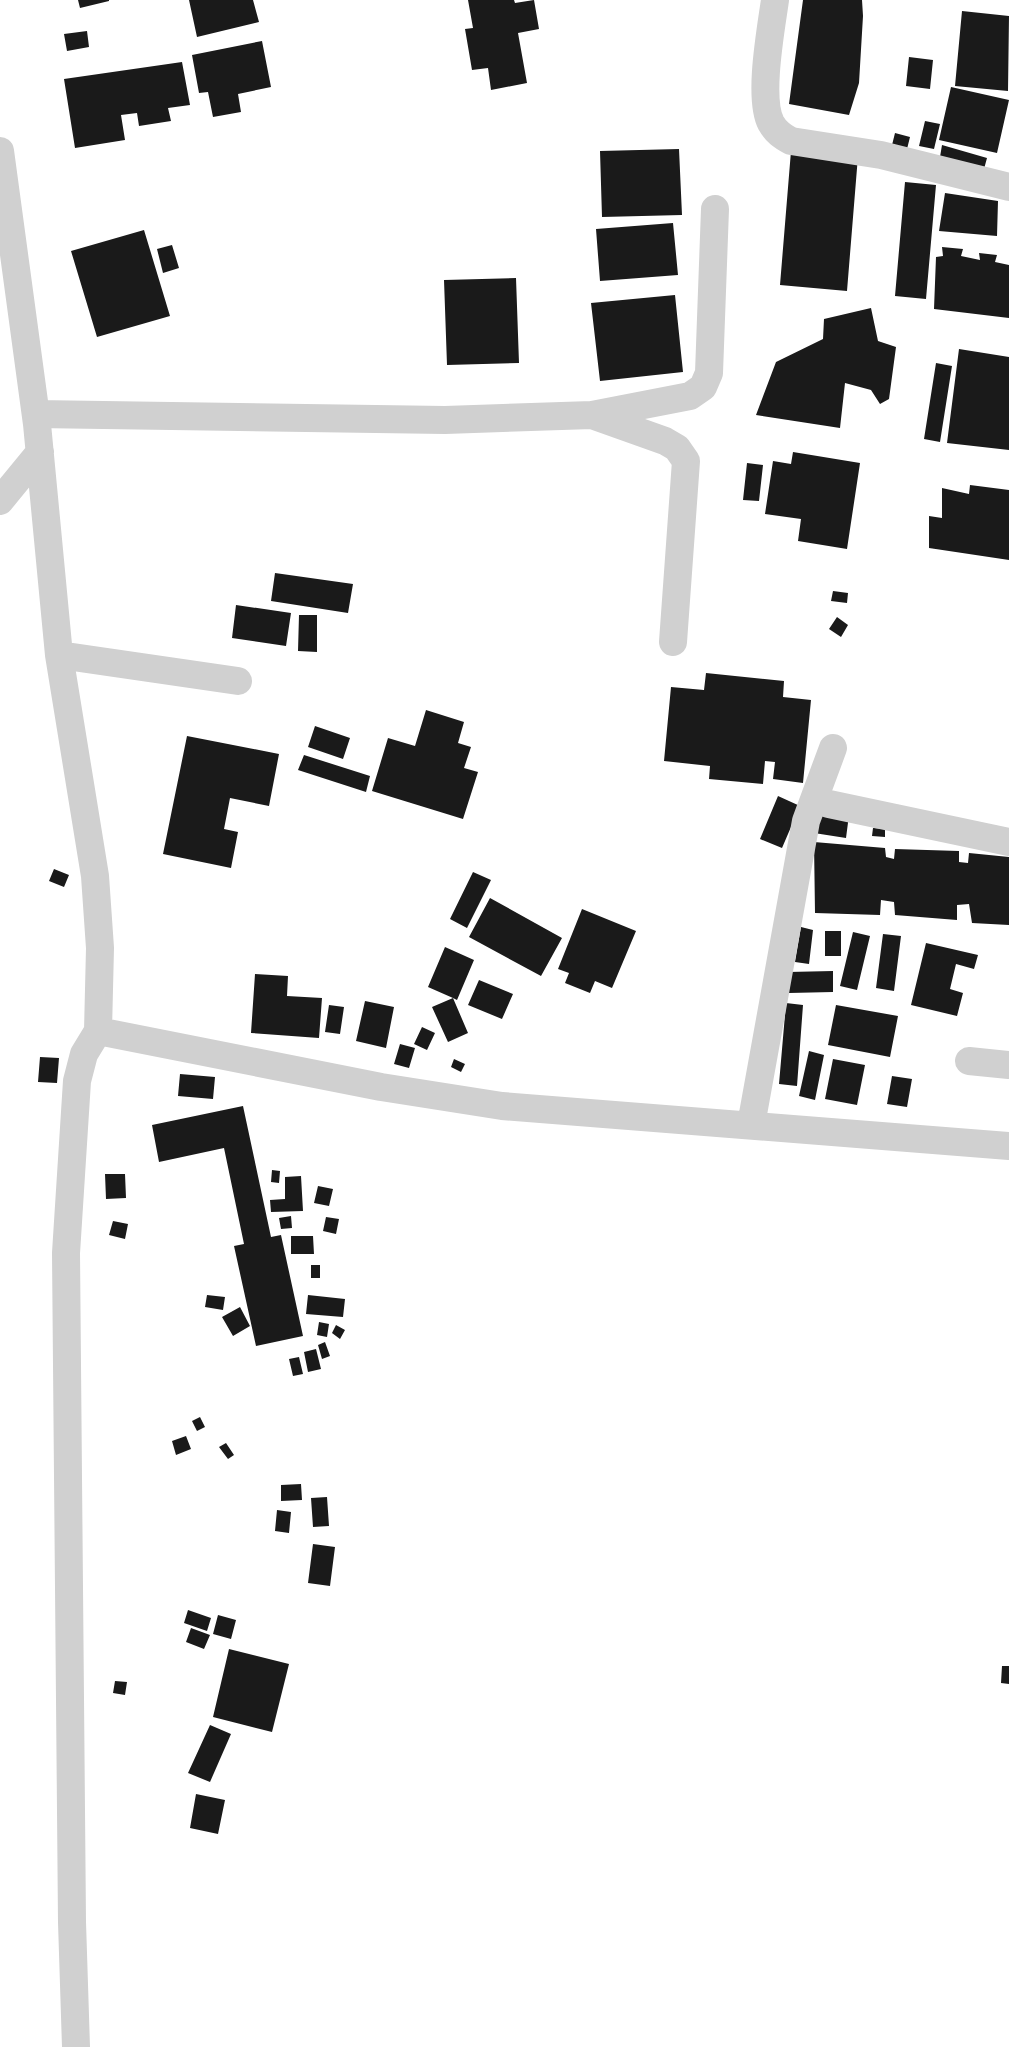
<svg xmlns="http://www.w3.org/2000/svg" width="1009" height="2047" viewBox="0 0 1009 2047" font-family="'Public Sans',sans-serif">
<style>
.building{fill:#1a1a1a}
.lines{fill:none;stroke-linecap:round;stroke-linejoin:round}
.minor{stroke:#d0d0d0;stroke-width:28}
</style>
<rect width="100%" height="100%" fill="#fff"/>
<path class="building" d="M 78,0 L 109,0 L 109,1 L 80,8 Z
M 189,0 L 253,0 L 259,22 L 197,37 Z
M 468,0 L 514,0 L 515,3 L 534,0 L 539,29 L 518,33 L 527,83 L 491,90 L 488,68 L 472,70 L 465,29 L 473,28 Z
M 803,0 L 862,0 L 863,16 L 859,83 L 849,115 L 789,104 Z
M 962,11 L 1009,16 L 1008,91 L 955,86 Z
M 87,31 L 89,47 L 67,51 L 64,34 Z
M 262,41 L 271,87 L 238,94 L 241,112 L 213,117 L 208,92 L 199,93 L 192,55 Z
M 909,57 L 933,60 L 930,89 L 906,86 Z
M 182,62 L 190,105 L 168,108 L 171,121 L 139,126 L 137,113 L 121,115 L 125,140 L 75,148 L 64,79 Z
M 951,87 L 1009,100 L 997,153 L 939,140 Z
M 925,121 L 940,124 L 934,149 L 919,146 Z
M 895,133 L 910,137 L 907,149 L 892,145 Z
M 942,145 L 987,158 L 984,169 L 940,157 Z
M 679,149 L 682,215 L 602,217 L 600,151 Z
M 791,151 L 858,156 L 847,291 L 780,285 Z
M 905,182 L 936,185 L 926,299 L 895,296 Z
M 945,193 L 998,201 L 997,236 L 939,231 Z
M 673,223 L 678,275 L 600,281 L 596,229 Z
M 144,230 L 170,316 L 97,337 L 71,251 Z
M 172,245 L 179,268 L 163,273 L 157,249 Z
M 942,247 L 963,249 L 961,256 L 980,260 L 979,253 L 997,255 L 995,262 L 1009,265 L 1009,318 L 934,309 L 936,257 L 943,256 Z
M 516,278 L 519,363 L 447,365 L 444,280 Z
M 675,295 L 683,372 L 600,381 L 591,303 Z
M 871,308 L 878,341 L 896,347 L 889,399 L 880,404 L 871,390 L 845,383 L 840,428 L 756,415 L 776,362 L 823,339 L 824,319 Z
M 959,349 L 1009,357 L 1009,450 L 947,443 Z
M 936,363 L 952,366 L 940,442 L 924,439 Z
M 793,452 L 860,463 L 847,549 L 798,541 L 801,519 L 765,514 L 773,461 L 791,464 Z
M 747,463 L 763,465 L 759,501 L 743,500 Z
M 970,485 L 1009,490 L 1009,560 L 929,548 L 929,516 L 942,518 L 942,488 L 969,494 Z
M 275,573 L 353,584 L 348,613 L 271,601 Z
M 833,591 L 848,593 L 847,603 L 831,601 Z
M 236,605 L 291,613 L 286,646 L 232,638 Z
M 299,615 L 317,615 L 317,652 L 298,651 Z
M 837,617 L 848,625 L 841,637 L 829,629 Z
M 706,673 L 784,681 L 783,697 L 811,700 L 803,783 L 773,779 L 775,762 L 765,761 L 763,784 L 709,779 L 710,766 L 664,761 L 671,687 L 704,690 Z
M 426,710 L 464,722 L 458,743 L 471,747 L 464,768 L 478,772 L 463,819 L 372,791 L 388,738 L 415,746 Z
M 315,726 L 350,738 L 343,759 L 308,747 Z
M 187,736 L 279,754 L 269,806 L 230,798 L 224,829 L 238,832 L 231,868 L 163,854 Z
M 304,755 L 370,776 L 366,792 L 298,770 Z
M 778,796 L 800,806 L 782,848 L 760,839 Z
M 817,810 L 849,815 L 846,838 L 814,833 Z
M 873,828 L 885,829 L 885,837 L 872,836 Z
M 814,842 L 885,848 L 886,857 L 894,859 L 895,849 L 959,851 L 959,862 L 968,863 L 969,853 L 1009,857 L 1009,925 L 972,923 L 969,904 L 957,905 L 957,920 L 895,915 L 894,902 L 881,900 L 880,915 L 815,913 Z
M 54,869 L 69,875 L 64,887 L 49,881 Z
M 473,872 L 491,880 L 467,928 L 450,919 Z
M 490,898 L 562,938 L 541,976 L 469,937 Z
M 582,909 L 636,931 L 612,988 L 595,981 L 590,993 L 565,983 L 569,973 L 558,969 Z
M 801,927 L 813,930 L 809,964 L 795,962 Z
M 825,931 L 841,931 L 841,956 L 825,956 Z
M 853,932 L 870,936 L 857,990 L 840,986 Z
M 883,934 L 901,936 L 894,991 L 876,988 Z
M 926,943 L 978,955 L 974,969 L 956,964 L 950,989 L 963,993 L 957,1016 L 911,1005 Z
M 445,947 L 474,960 L 457,1000 L 453,998 L 468,1033 L 448,1042 L 432,1007 L 453,998 L 428,987 Z
M 833,971 L 833,992 L 789,993 L 788,972 Z
M 255,974 L 288,976 L 287,996 L 322,998 L 319,1038 L 251,1033 Z
M 479,980 L 513,994 L 502,1019 L 468,1005 Z
M 365,1001 L 394,1007 L 386,1048 L 356,1041 Z
M 786,1003 L 803,1005 L 797,1086 L 779,1084 Z
M 329,1005 L 344,1007 L 340,1034 L 325,1032 Z
M 836,1005 L 898,1016 L 890,1057 L 828,1045 Z
M 422,1027 L 435,1033 L 427,1050 L 414,1044 Z
M 400,1044 L 415,1048 L 409,1068 L 394,1064 Z
M 809,1051 L 824,1055 L 815,1100 L 799,1096 Z
M 40,1057 L 59,1058 L 57,1083 L 38,1082 Z
M 454,1059 L 465,1064 L 461,1072 L 451,1067 Z
M 833,1059 L 865,1065 L 857,1105 L 825,1099 Z
M 180,1074 L 215,1077 L 213,1099 L 178,1096 Z
M 892,1076 L 912,1079 L 907,1107 L 887,1104 Z
M 243,1106 L 271,1237 L 281,1235 L 303,1336 L 256,1346 L 234,1246 L 244,1244 L 224,1148 L 159,1162 L 152,1125 Z
M 272,1170 L 280,1171 L 279,1183 L 271,1182 Z
M 105,1174 L 125,1174 L 126,1198 L 106,1199 Z
M 301,1176 L 303,1211 L 271,1212 L 270,1200 L 285,1199 L 285,1177 Z
M 318,1186 L 333,1189 L 329,1206 L 314,1203 Z
M 291,1216 L 292,1228 L 281,1229 L 279,1218 Z
M 326,1217 L 339,1219 L 336,1234 L 323,1231 Z
M 113,1221 L 128,1224 L 125,1239 L 109,1235 Z
M 291,1236 L 313,1236 L 314,1254 L 291,1254 Z
M 311,1265 L 320,1265 L 320,1278 L 311,1278 Z
M 207,1295 L 225,1297 L 223,1310 L 205,1307 Z
M 308,1295 L 345,1299 L 343,1317 L 306,1314 Z
M 240,1307 L 250,1326 L 233,1336 L 222,1317 Z
M 319,1322 L 329,1324 L 327,1337 L 317,1335 Z
M 336,1325 L 345,1330 L 340,1339 L 332,1333 Z
M 325,1342 L 330,1356 L 322,1359 L 318,1345 Z
M 316,1349 L 321,1369 L 308,1372 L 304,1352 Z
M 299,1357 L 303,1374 L 293,1376 L 289,1359 Z
M 200,1417 L 205,1427 L 197,1431 L 192,1421 Z
M 186,1436 L 191,1449 L 176,1455 L 172,1441 Z
M 226,1443 L 234,1455 L 228,1459 L 219,1447 Z
M 301,1484 L 302,1500 L 281,1501 L 281,1485 Z
M 327,1497 L 329,1526 L 313,1527 L 311,1498 Z
M 277,1510 L 291,1512 L 289,1533 L 275,1531 Z
M 313,1544 L 335,1547 L 330,1586 L 308,1583 Z
M 188,1610 L 211,1618 L 207,1631 L 184,1623 Z
M 218,1615 L 236,1620 L 231,1639 L 213,1634 Z
M 191,1628 L 210,1635 L 204,1649 L 186,1642 Z
M 229,1649 L 289,1664 L 272,1732 L 213,1717 Z
M 1002,1666 L 1009,1666 L 1009,1684 L 1001,1683 Z
M 115,1681 L 127,1682 L 125,1695 L 113,1693 Z
M 210,1725 L 231,1734 L 210,1782 L 188,1773 Z
M 196,1794 L 225,1800 L 218,1834 L 190,1828 Z"/>
<g class="lines">
<path class="minor" d="M 775,0 C 771,29 758,98 771,123 C 776,132 782,136 791,141 L 881,155 L 1009,187
M 0,151 L 37,424 L 59,655 L 95,876 L 100,948 L 98,1031 L 84,1054 L 77,1081 L 66,1253 L 72,1922 L 76,2047
M 36,414 L 445,420 L 592,415 L 690,396 L 703,387 L 709,373 L 715,209
M 592,415 L 665,441 L 677,448 L 686,461 L 673,642
M 0,501 L 40,452
M 59,655 L 238,681
M 829,804 L 1009,842
M 98,1031 L 381,1087 L 502,1106 L 1009,1146
M 969,1061 L 1009,1065
M 751,1125 L 806,821 L 833,748"/>
</g>
</svg>
